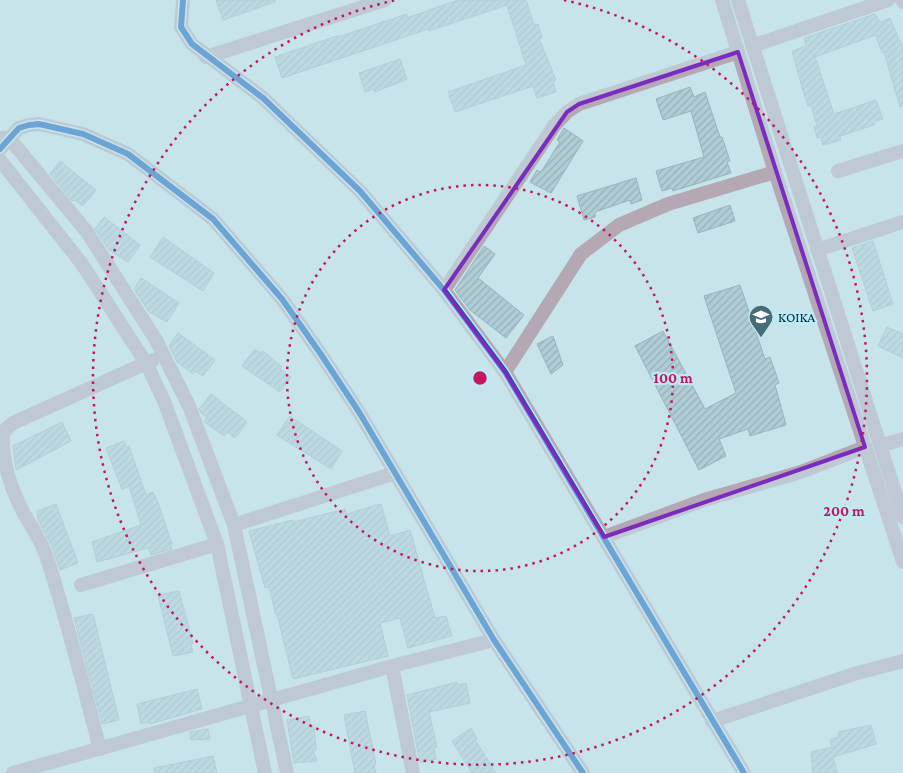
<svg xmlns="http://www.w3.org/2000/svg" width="903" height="773" viewBox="0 0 903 773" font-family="'Crimson Pro',serif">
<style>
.building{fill:url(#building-hatch);stroke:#96b4bc}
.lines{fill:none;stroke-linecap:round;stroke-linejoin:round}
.minor{stroke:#b4a8b5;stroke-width:14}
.cycleway-casing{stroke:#baecf9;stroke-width:9}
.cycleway{stroke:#0057b8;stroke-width:6}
.marked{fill:none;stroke:#7b2cbf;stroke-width:4;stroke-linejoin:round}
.ring{fill:none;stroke:#c2185b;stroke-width:2.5;stroke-dasharray:2.5 5}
.labels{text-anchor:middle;stroke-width:4.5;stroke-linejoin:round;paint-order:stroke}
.poi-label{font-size:14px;fill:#032b34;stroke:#baecf9;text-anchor:start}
.centre{fill:#c2185b;stroke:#baecf9;stroke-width:2.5}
.ring-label{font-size:15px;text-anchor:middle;font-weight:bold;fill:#c2185b;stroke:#baecf9;stroke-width:4.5;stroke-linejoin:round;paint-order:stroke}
</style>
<defs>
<pattern id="building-hatch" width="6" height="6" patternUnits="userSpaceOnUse" patternTransform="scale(1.25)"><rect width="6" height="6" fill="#b0cdd5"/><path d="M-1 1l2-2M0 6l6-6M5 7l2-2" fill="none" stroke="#96b0b7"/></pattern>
</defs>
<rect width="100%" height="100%" fill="#c8e4eb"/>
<path class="building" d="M 216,0 L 275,0 L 275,2 L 223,20 Z
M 458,0 L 526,0 L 534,25 L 538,24 L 542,38 L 539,39 L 556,80 L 553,81 L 556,92 L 537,98 L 533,86 L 455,112 L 448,92 L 526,65 L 507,5 L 429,31 L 428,29 L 282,78 L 275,57 L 337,36 L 338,37 L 407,14 L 407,18 Z
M 875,14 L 880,22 L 890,18 L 903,49 L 903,106 L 900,107 L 884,52 L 882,53 L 876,35 L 815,57 L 834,114 L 876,100 L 883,119 L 874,122 L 874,125 L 840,136 L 841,140 L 823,145 L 821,137 L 817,138 L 814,127 L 817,126 L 811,105 L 808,106 L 804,94 L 792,51 L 806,46 L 804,38 Z
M 400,59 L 407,79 L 375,92 L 374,89 L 365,92 L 359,73 Z
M 690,87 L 694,97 L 705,92 L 720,137 L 722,137 L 730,161 L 727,162 L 731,173 L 673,191 L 672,188 L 662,191 L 656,171 L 704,157 L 691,111 L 663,120 L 656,99 Z
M 564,128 L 583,141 L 551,193 L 530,182 L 537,170 L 541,172 L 560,142 L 557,140 Z
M 60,161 L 96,190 L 83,206 L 75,200 L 74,201 L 71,200 L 50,174 Z
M 636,178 L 642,200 L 631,204 L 630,200 L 595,212 L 595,217 L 584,220 L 577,196 Z
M 730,205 L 735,221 L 698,233 L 693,218 Z
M 104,217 L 140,245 L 128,262 L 109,250 L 95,229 Z
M 163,237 L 214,273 L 203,291 L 150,257 Z
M 873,241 L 893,304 L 873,311 L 852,248 Z
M 484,246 L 495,254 L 478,278 L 524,315 L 506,338 L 470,310 L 455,290 Z
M 141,278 L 179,303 L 167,322 L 149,312 L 134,289 Z
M 740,285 L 765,359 L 770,357 L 779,383 L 775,385 L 786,425 L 750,436 L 748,429 L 719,439 L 726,456 L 699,470 L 635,346 L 663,331 L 705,409 L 736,393 L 704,296 Z
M 887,327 L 903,334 L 903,358 L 878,346 Z
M 178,333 L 215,360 L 203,376 L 195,371 L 193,374 L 177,362 L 169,346 Z
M 553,336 L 563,365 L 551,374 L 537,344 Z
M 254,350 L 262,353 L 263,351 L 282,367 L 280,369 L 291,377 L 280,392 L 242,366 Z
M 211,394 L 247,422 L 235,438 L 227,432 L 224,436 L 204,422 L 207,417 L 202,414 L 199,409 Z
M 290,416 L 342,451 L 331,469 L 277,435 Z
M 62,422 L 71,441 L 16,470 L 13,446 Z
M 124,441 L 127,448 L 129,446 L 146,495 L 153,492 L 157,500 L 172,544 L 170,544 L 172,549 L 151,555 L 148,548 L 97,562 L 92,542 L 141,525 L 129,486 L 122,489 L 106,448 Z
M 56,504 L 78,563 L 60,570 L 52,546 L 38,520 L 37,511 Z
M 381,504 L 390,536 L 410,530 L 435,618 L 446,616 L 452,636 L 408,648 L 400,618 L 380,623 L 388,656 L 293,679 L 277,614 L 276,615 L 269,587 L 265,588 L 249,531 L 293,520 L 294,522 L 345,509 L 346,514 Z
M 179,591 L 193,643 L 191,644 L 193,652 L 173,656 L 158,595 Z
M 93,614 L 119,720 L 102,724 L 74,618 Z
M 457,682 L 458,685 L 466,683 L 470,703 L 429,712 L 437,747 L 434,748 L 436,759 L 420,763 L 407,695 Z
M 197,689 L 202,709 L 150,724 L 150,722 L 141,724 L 137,704 Z
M 365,711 L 376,764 L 374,765 L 376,773 L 355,773 L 344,715 Z
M 309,716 L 310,725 L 314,726 L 316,750 L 313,750 L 317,761 L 294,763 L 287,720 Z
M 871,725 L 876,744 L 833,757 L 837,773 L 813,773 L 811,752 L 832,747 L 830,739 L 839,737 L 838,732 Z
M 471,728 L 477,739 L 475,740 L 496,773 L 472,773 L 452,741 Z
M 208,729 L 210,739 L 191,740 L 190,732 Z
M 213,756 L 217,773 L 154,773 L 154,768 Z"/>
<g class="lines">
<path class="minor" d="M 183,0 L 181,27 L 192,44 L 263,98 L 360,191 L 444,290 L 505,372 L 744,773
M 722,0 L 775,172 L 903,562
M 738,0 L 903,517
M 902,0 L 903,2
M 752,46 L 888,0
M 206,57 L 385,0
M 0,138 L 9,138 L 87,232 L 156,340 L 189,406 L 234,525 L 287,773
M 0,149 L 19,128 L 29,125 L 39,124 L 83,134 L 128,154 L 213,219 L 282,299 L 320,353 L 359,412 L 494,640 L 583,773
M 0,160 L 82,264 L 146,363 L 164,401 L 217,544 L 265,773
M 838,171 L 903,151
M 817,250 L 903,222
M 444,290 L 554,126 L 567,112 L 579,104 L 738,52
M 505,372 L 581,254 L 619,225 L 668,204 L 775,172
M 880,446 L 903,439
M 234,525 L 395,473
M 604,537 L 704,500 L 801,472 L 865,447
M 81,585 L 217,544
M 392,666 L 494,640
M 712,721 L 854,674 L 903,661
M 100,749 C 83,685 67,619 46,555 C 41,540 31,526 23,512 C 11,489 1,459 3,432 L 13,423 L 153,360
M 13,773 L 392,666 L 413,773"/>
<defs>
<path id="cycleway" d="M 183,0 L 181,27 L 192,44 L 263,98 L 360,191 L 444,290 L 505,372 L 744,773
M 0,149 L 19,128 L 29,125 L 39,124 L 83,134 L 128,154 L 213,219 L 282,299 L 320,353 L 359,412 L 494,640 L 583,773"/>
</defs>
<use href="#cycleway" class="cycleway-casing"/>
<use href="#cycleway" class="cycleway"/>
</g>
<path d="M0 0H903V773H0ZM 738,52 L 865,447 L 604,537 L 505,372 L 444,290 L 567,112 L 579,104 Z" fill="#c8e4eb" fill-opacity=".55" fill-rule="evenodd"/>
<path class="marked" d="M 738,52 L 865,447 L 604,537 L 505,372 L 444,290 L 567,112 L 579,104 Z"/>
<g class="ring">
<circle cx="480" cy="378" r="193"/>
<path d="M564 0A387 387 0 1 1 396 0"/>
</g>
<defs>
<symbol id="school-pin" viewBox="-11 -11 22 30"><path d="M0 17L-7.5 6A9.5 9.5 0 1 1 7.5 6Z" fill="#486c74" stroke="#baecf9"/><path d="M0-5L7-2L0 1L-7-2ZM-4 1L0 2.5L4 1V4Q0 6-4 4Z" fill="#fff"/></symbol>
</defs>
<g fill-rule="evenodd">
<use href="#school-pin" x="747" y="303" width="28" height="38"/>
</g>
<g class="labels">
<g class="poi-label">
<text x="778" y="322">KOIKA</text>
</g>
</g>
<circle cx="480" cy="378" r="8" class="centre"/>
<g class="ring-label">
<text x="673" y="383">100 m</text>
<text x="844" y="516">200 m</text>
</g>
</svg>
